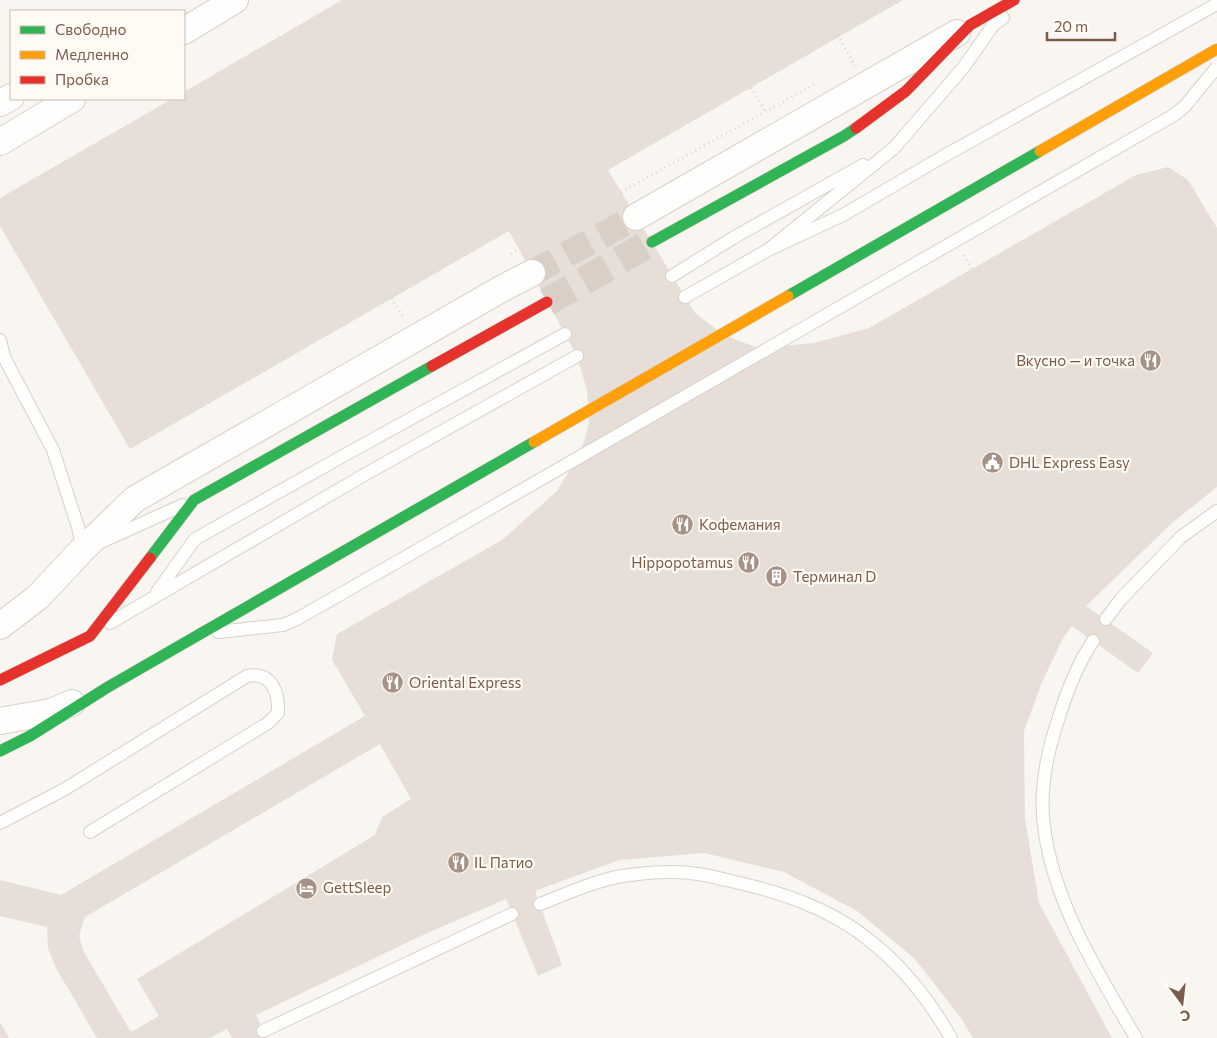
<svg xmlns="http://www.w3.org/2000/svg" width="1217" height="1038" viewBox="0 0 1217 1038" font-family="Commissioner,sans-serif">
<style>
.building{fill:#e6ded7;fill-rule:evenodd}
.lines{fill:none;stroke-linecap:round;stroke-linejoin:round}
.street-tunnel{stroke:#d9cfc7;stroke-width:26;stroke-dasharray:26 13;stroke-linecap:butt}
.secondary-tunnel{stroke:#d9cfc7;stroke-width:28;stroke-dasharray:28 14;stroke-linecap:butt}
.lane-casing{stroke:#d7d1cb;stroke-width:14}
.street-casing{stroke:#d7d1cb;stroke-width:28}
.fast-casing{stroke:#d9d2cb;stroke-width:12}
.jam-casing{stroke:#d9d2cb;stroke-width:12}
.path{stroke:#dcd5d0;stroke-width:3;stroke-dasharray:1 4;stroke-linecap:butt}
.lane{stroke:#fefefd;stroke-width:12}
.street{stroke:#fefefd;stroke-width:26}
.fast{stroke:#30b455;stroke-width:11}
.jam{stroke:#e5322d;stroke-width:11}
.lane-bridge-casing{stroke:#d7d1cb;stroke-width:14;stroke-linecap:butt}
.fast-bridge-casing{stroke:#d9d2cb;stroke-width:12;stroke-linecap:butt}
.slow-bridge-casing{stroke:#d9d2cb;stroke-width:12;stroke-linecap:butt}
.lane-bridge{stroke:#fefefd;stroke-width:12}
.fast-bridge{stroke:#30b455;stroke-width:11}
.slow-bridge{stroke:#ff9f0a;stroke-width:11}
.labels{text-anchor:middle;stroke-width:4.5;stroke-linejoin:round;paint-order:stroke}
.poi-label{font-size:15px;fill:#7a5c4d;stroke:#fffaf3;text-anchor:start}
</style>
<rect width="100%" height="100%" fill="#f9f5f0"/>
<path class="building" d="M 342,0 L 903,0 L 608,170 L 695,313 L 724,335 L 758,348 L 814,343 L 869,328 L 1136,175 L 1168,167 L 1188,180 L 1217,228 L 1217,487 L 1172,523 L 1086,606 L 1153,653 L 1138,673 L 1072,626 L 1063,638 L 1042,682 L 1024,731 L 1025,819 L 1039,903 L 1112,1038 L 973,1038 L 961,1018 L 914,958 L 857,911 L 784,872 L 704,853 L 619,860 L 535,891 L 562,965 L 538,976 L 506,899 L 425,934 L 256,1015 L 267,1038 L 232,1038 L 227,1029 L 210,1038 L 97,1038 L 56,968 L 48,948 L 47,927 L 0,916 L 0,880 L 61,895 L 365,716 L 332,660 L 337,634 L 502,540 L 557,491 L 576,460 L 584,442 L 589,423 L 587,390 L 577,356 L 509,231 L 130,449 L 0,226 L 0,198 L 172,99 L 184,99 L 184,92 ZM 380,744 L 411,799 L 382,817 L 375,835 L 137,979 L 159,1016 L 131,1032 L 84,952 L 79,936 L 85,917 Z
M 0,1022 L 9,1038 L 0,1038 Z"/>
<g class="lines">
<path class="street-tunnel" d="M 532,273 L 636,217"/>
<path class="secondary-tunnel" d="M 547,302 L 652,242"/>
<defs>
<path id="lane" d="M 768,250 L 843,215 L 944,156 L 1217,4
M 672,276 L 733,238 L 863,165
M 685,297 L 768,250 L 894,148 L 963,68 L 994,24 L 1003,18
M 0,340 L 4,357 L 53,450 L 78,527 L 83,550
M 103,541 L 183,505
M 157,592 L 195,539 L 350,452 L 565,334
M 1106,619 L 1121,599 L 1181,537 L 1217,511
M 110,623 L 364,475 L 577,356
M 218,632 L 283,625 L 297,619 L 409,555
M 1093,641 C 1077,665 1067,691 1059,717 C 1047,752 1039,789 1044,826 C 1053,902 1098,973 1136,1038
M 0,823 L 65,789 L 247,676 C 272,671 279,693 278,713 L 268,723 L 90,832
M 540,904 C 566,894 594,881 622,876 C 637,874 653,872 668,872 C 689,871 710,876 731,881 C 780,892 830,908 869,940 C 902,966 930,1001 951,1038
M 263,1031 L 512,914"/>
<path id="street" d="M 184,31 L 235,0
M 0,103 L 11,97
M 0,142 L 72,99
M 636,217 L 957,33
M 0,626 L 38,597 L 82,550 L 135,499 L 503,288 L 532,273
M 0,721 L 51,712 L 72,703"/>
<path id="fast" d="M 652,242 L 844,136 L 856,128
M 150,558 L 194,500 L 432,366
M 0,751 L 30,736 L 108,687 L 200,634"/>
<path id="jam" d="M 856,128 L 906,91 L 970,25 L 1014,0
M 432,366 L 547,302
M 0,680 L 90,636 L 150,558"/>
</defs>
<use href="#lane" class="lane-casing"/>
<use href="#street" class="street-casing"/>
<use href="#fast" class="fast-casing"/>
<use href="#jam" class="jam-casing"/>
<path class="path" d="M 818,0 L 855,66
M 728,49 L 765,111
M 621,192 L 817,83
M 511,254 L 519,249
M 964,255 L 972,270
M 369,259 L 403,317
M 798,351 L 806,364
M 603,461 L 610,474"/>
<use href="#lane" class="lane"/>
<use href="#street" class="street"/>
<use href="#fast" class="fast"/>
<use href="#jam" class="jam"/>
<defs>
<path id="lane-bridge" d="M 409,555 L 1174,115 L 1185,106 L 1217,67"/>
<path id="fast-bridge" d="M 788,296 L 1040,151
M 200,634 L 534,442"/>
<path id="slow-bridge" d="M 1040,151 L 1217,49
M 534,442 L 788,296"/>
</defs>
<use href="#lane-bridge" class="lane-bridge-casing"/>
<use href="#fast-bridge" class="fast-bridge-casing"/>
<use href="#slow-bridge" class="slow-bridge-casing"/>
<use href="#lane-bridge" class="lane-bridge"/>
<use href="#fast-bridge" class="fast-bridge"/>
<use href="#slow-bridge" class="slow-bridge"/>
</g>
<defs>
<symbol id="restaurant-disc" viewBox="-11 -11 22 22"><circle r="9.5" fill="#a69286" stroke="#fffaf3"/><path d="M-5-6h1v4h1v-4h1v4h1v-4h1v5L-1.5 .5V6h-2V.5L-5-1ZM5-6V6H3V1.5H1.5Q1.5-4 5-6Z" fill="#fff"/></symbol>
<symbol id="civic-disc" viewBox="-11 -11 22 22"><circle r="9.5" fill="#a69286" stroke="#fffaf3"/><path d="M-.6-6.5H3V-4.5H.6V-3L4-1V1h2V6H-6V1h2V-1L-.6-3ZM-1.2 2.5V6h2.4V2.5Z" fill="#fff"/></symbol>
<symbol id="building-disc" viewBox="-11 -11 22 22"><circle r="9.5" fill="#a69286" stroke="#fffaf3"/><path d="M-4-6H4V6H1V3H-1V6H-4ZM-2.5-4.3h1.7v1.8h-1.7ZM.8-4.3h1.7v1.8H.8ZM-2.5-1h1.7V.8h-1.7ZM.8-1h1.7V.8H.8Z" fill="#fff"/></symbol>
<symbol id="hotel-disc" viewBox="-11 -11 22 22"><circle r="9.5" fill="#a69286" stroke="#fffaf3"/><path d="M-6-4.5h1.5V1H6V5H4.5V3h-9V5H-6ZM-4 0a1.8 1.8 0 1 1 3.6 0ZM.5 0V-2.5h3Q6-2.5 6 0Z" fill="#fff"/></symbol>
</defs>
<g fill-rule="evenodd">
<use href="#restaurant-disc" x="1138" y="348" width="25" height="25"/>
<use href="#civic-disc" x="980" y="450" width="25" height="25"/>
<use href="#restaurant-disc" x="670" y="512" width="25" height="25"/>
<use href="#restaurant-disc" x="736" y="550" width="25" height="25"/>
<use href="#building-disc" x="764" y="564" width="25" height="25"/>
<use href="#restaurant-disc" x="380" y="670" width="25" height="25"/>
<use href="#restaurant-disc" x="446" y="850" width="25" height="25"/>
<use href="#hotel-disc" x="294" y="876" width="25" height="25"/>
</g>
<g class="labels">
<g class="poi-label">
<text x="1135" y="366" text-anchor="end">Вкусно — и точка</text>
<text x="1009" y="468">DHL Express Easy</text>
<text x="699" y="530">Кофемания</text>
<text x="733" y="568" text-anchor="end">Hippopotamus</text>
<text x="793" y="582">Терминал D</text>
<text x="409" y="688">Oriental Express</text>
<text x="474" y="868">IL Патио</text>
<text x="323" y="893">GettSleep</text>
</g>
</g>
<rect x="10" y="10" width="175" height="90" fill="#fffaf3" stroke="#cabbb1"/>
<rect x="20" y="26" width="25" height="8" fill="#30b455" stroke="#cabbb1"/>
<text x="55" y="35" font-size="15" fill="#7a5c4d">Свободно</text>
<rect x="20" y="51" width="25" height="8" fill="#ff9f0a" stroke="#cabbb1"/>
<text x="55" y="60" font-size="15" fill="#7a5c4d">Медленно</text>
<rect x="20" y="76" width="25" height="8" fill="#e5322d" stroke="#cabbb1"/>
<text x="55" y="85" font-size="15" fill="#7a5c4d">Пробка</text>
<g transform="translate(1182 1003) rotate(165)" stroke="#fffaf3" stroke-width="4" paint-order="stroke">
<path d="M0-4L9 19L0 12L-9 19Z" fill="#7a5c4d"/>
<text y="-8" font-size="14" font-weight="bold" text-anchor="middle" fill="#7a5c4d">С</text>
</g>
<path d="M1047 32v8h68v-8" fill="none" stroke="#7a5c4d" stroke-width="2.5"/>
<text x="1054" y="32" font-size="15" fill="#7a5c4d" stroke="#fffaf3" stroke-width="4" paint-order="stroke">20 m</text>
</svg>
